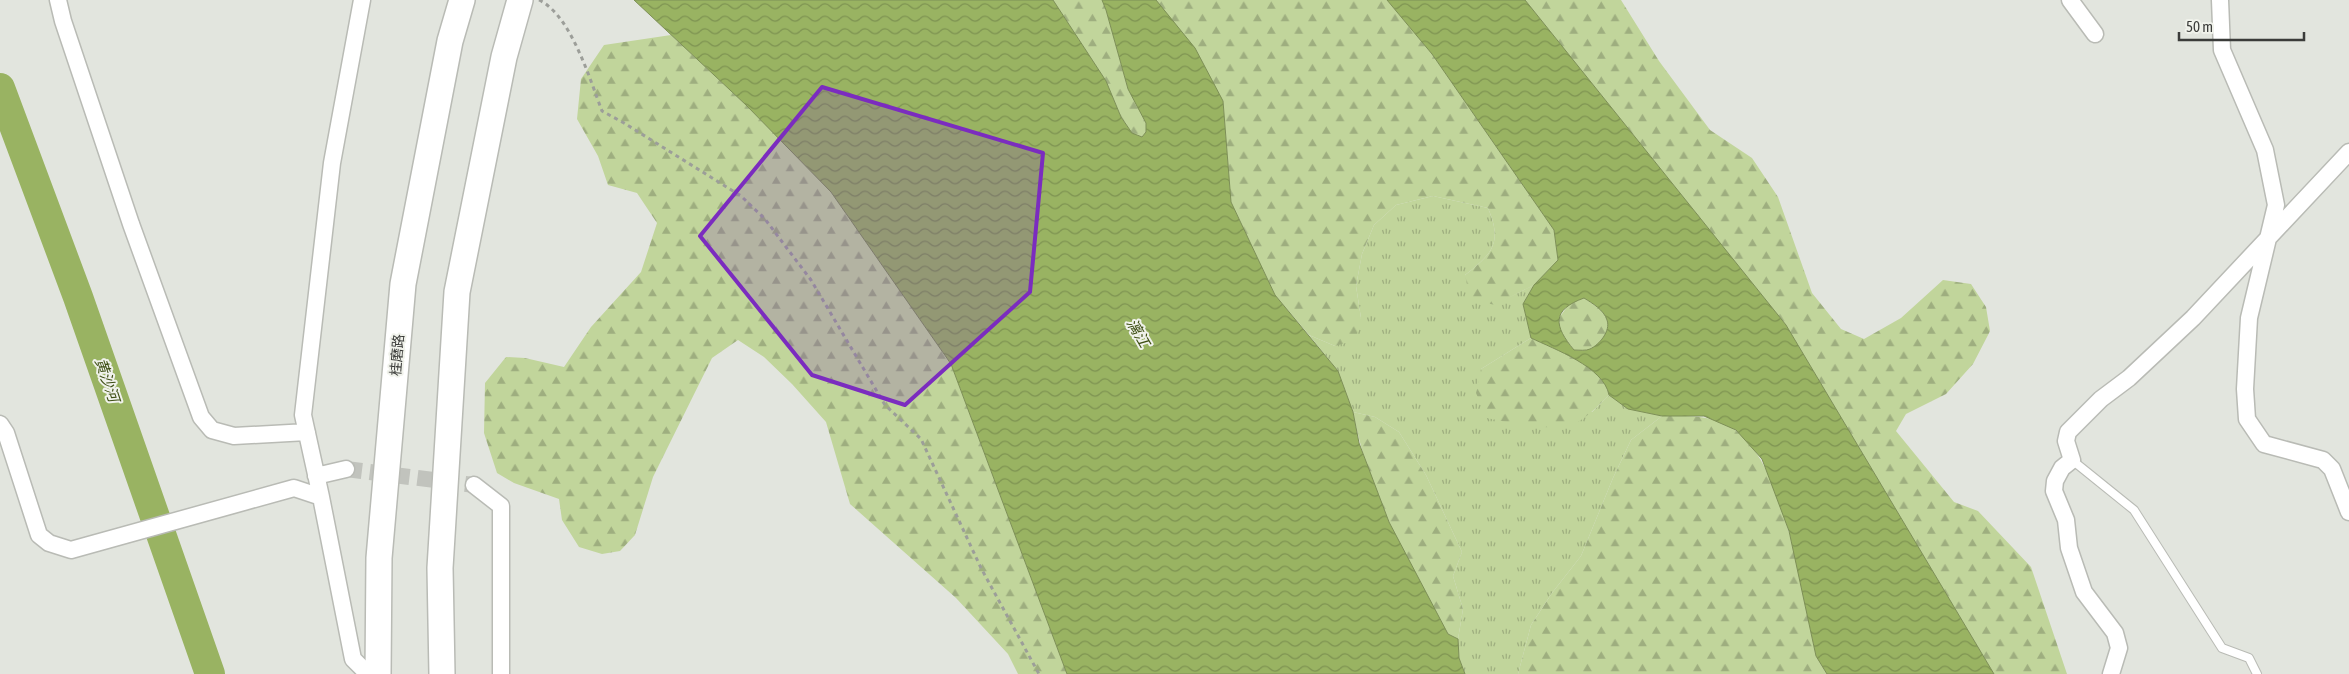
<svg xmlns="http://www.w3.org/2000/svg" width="2349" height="674" viewBox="0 0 2349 674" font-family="'Asap Condensed','Noto Sans SC',sans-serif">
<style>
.grass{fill:url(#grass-tufts)}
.forest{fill:url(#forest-firs)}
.water{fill:url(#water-waves);stroke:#7d8f56;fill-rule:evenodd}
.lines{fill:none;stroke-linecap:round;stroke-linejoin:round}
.river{stroke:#99b362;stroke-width:30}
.street-tunnel{stroke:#c1c3bd;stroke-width:16;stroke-dasharray:16 8;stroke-linecap:butt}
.lane-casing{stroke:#b9bbb5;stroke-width:10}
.street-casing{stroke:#b9bbb5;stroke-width:19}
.primary-casing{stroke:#b9bbb5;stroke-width:28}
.path{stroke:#9c9e99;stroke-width:3;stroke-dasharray:4 4;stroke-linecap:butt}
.lane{stroke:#fff;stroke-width:8}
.street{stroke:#fff;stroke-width:16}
.primary{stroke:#fff;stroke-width:25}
.marked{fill:#7b2cbf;fill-opacity:0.2;stroke:#7b2cbf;stroke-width:4;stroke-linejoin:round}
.labels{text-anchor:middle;stroke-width:4;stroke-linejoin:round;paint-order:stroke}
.street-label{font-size:14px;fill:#3b3c3a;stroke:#f0f2eb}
.water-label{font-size:15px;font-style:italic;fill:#3e4f14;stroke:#f0f2eb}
</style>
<defs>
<pattern id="grass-tufts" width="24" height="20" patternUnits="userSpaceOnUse" patternTransform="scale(1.25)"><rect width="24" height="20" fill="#c1d59b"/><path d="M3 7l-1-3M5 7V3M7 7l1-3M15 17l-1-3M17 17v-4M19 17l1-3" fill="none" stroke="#9eae7f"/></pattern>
<pattern id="forest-firs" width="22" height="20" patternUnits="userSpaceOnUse" patternTransform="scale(1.25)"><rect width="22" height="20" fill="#c1d59b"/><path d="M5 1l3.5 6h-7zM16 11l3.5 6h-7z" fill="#9eae7f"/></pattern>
<pattern id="water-waves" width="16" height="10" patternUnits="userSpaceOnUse" patternTransform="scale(1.25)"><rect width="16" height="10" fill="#99b362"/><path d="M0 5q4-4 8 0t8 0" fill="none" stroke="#7e9352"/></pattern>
</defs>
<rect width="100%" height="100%" fill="#e2e5de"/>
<path class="grass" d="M 1433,196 L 1488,208 C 1503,243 1492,254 1465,275 L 1495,304 L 1534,285 L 1523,304 L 1531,338 L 1481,369 L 1592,412 L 1609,395 L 1628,409 L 1662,416 L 1631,440 L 1613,478 L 1581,556 L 1552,593 L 1531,625 L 1518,674 L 1465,674 L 1459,658 L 1458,639 L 1463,609 L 1453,576 L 1462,552 L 1426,475 L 1399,432 L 1375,417 L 1353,412 L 1338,371 L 1309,335 L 1335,346 L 1361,318 L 1356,286 L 1362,254 L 1374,225 L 1396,205 Z"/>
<path class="forest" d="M 1053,0 L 1102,0 L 1106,10 L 1128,89 L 1147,123 L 1146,132 L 1142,137 L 1132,133 L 1121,117 L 1106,81 Z
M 1156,0 L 1387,0 L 1432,54 L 1554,230 L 1558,260 L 1534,285 L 1495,305 L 1470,299 L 1465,275 C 1492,254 1503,243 1488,208 L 1433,196 L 1396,205 L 1374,225 L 1362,254 L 1356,286 L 1361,318 L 1356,340 L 1335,346 L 1309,335 L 1275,295 L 1231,202 L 1223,101 Z
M 1525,0 L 1621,0 L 1659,61 L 1710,130 L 1752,158 L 1778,197 L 1812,293 L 1841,329 L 1864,339 L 1901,318 L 1943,280 L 1971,284 L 1986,307 L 1990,331 L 1987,337 L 1973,364 L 1946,394 L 1906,414 L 1896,431 L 1954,502 L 1978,511 L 2031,567 L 2067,674 L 1994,674 L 1786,325 Z
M 671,35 L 746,105 L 831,192 L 951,364 L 1067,674 L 1018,674 L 1008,654 L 956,598 L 850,504 L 826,422 L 792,384 L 764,357 L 738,340 L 712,358 L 653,477 L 635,535 L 620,551 L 602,554 L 579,547 L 562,520 L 559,499 L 514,483 L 497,473 L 484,433 L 485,383 L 506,357 L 525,358 L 564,367 L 591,327 L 641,272 L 657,223 L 637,193 L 608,185 L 598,156 L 577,119 L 581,79 L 604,45 Z
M 1584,298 C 1592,304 1604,310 1607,320 C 1611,331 1599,345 1590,349 C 1586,351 1579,350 1574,350 L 1560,332 L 1559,318 L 1569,304 Z
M 1531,338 C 1554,349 1604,367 1609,395 C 1598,406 1587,418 1572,425 C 1556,432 1505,422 1487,418 L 1476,393 L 1481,369 Z
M 1353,412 L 1375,417 L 1399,432 L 1426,475 L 1462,552 L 1453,576 L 1463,609 L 1458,639 L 1448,634 C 1408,565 1368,491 1353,412 Z
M 1662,416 C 1688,416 1713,414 1735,430 C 1784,463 1804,599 1816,656 L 1827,674 L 1518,674 L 1531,625 L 1552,593 L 1581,556 L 1613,478 L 1631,440 Z"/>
<path class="water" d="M 634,0 L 1053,0 L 1106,81 L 1121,117 L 1132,133 L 1142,137 L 1146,132 L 1146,123 L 1128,89 L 1106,10 L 1102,0 L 1156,0 L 1195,48 L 1223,101 L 1231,202 L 1275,295 L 1338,371 L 1353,412 L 1359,443 L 1389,522 L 1448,634 L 1458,639 L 1459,658 L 1465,674 L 1067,674 L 951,364 L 831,192 L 746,105 Z
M 1387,0 L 1525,0 L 1786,325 L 1994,674 L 1827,674 L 1816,656 L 1789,531 L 1762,459 L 1736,430 L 1704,416 L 1662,416 L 1628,409 L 1609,395 C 1604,367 1554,349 1531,338 L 1523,304 L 1534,285 L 1558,260 L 1554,230 L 1432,54 ZM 1584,298 C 1592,303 1604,310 1607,320 C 1611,331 1599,345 1590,349 C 1586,351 1579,350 1574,350 C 1554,326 1551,310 1584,298 Z"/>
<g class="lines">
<path class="river" d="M 0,88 L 78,297 L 210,674"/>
<path class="street-tunnel" d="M 346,469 L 474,485"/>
<defs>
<path id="lane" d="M 2072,460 L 2134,510 L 2222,648 L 2249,658 L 2257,674"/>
<path id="street" d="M 58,0 L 63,21 L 131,224 L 201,417 L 212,430 L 234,436 L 307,432
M 2070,0 L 2095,34
M 2220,0 L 2222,50 L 2265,150 L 2276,205 L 2249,318 L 2245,389 L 2247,419 L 2264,444 L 2323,460 L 2332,469 L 2349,512
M 0,424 L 6,433 L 39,535 L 49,543 L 71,550 L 294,488 L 321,497 L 353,659 L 368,674
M 316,476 L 346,469
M 474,485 L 501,506 L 501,674
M 321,497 L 303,415 L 332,163 L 362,0
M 2111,674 L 2119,648 L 2115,633 L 2084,592 L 2069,548 L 2066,520 L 2054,491 L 2055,481 L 2062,468 L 2072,460 L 2066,441 L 2068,432 L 2101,399 L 2129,378 L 2193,318 L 2349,152"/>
<path id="primary" d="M 378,674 L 379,558 L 403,284 L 450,41 L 462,0
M 442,674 L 440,568 L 457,292 L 504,57 L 520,0"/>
</defs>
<use href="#lane" class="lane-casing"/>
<use href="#street" class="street-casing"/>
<use href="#primary" class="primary-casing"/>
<path class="path" d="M 539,0 C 571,15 590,80 602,111 L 624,123 L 741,196 L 765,219 L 786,247 L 811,280 L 885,405 L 921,439 L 981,568 L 1039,674"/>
<use href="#lane" class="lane"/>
<use href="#street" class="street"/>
<use href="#primary" class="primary"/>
</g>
<path class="marked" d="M 822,87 L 1043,153 L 1030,292 L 905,405 L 812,375 L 700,236 Z"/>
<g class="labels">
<g class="street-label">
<text transform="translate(397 355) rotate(-85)" y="5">桂磨路</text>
</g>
<g class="water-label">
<text transform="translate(1138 333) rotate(60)" y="5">漓江</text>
<text transform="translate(107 380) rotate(71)" y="5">黄沙河</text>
</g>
</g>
<path d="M2179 32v8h125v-8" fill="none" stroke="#3b3c3a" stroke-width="2.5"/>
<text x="2186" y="32" font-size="15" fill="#3b3c3a" stroke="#f0f2eb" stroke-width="4" paint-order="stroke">50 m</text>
</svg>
